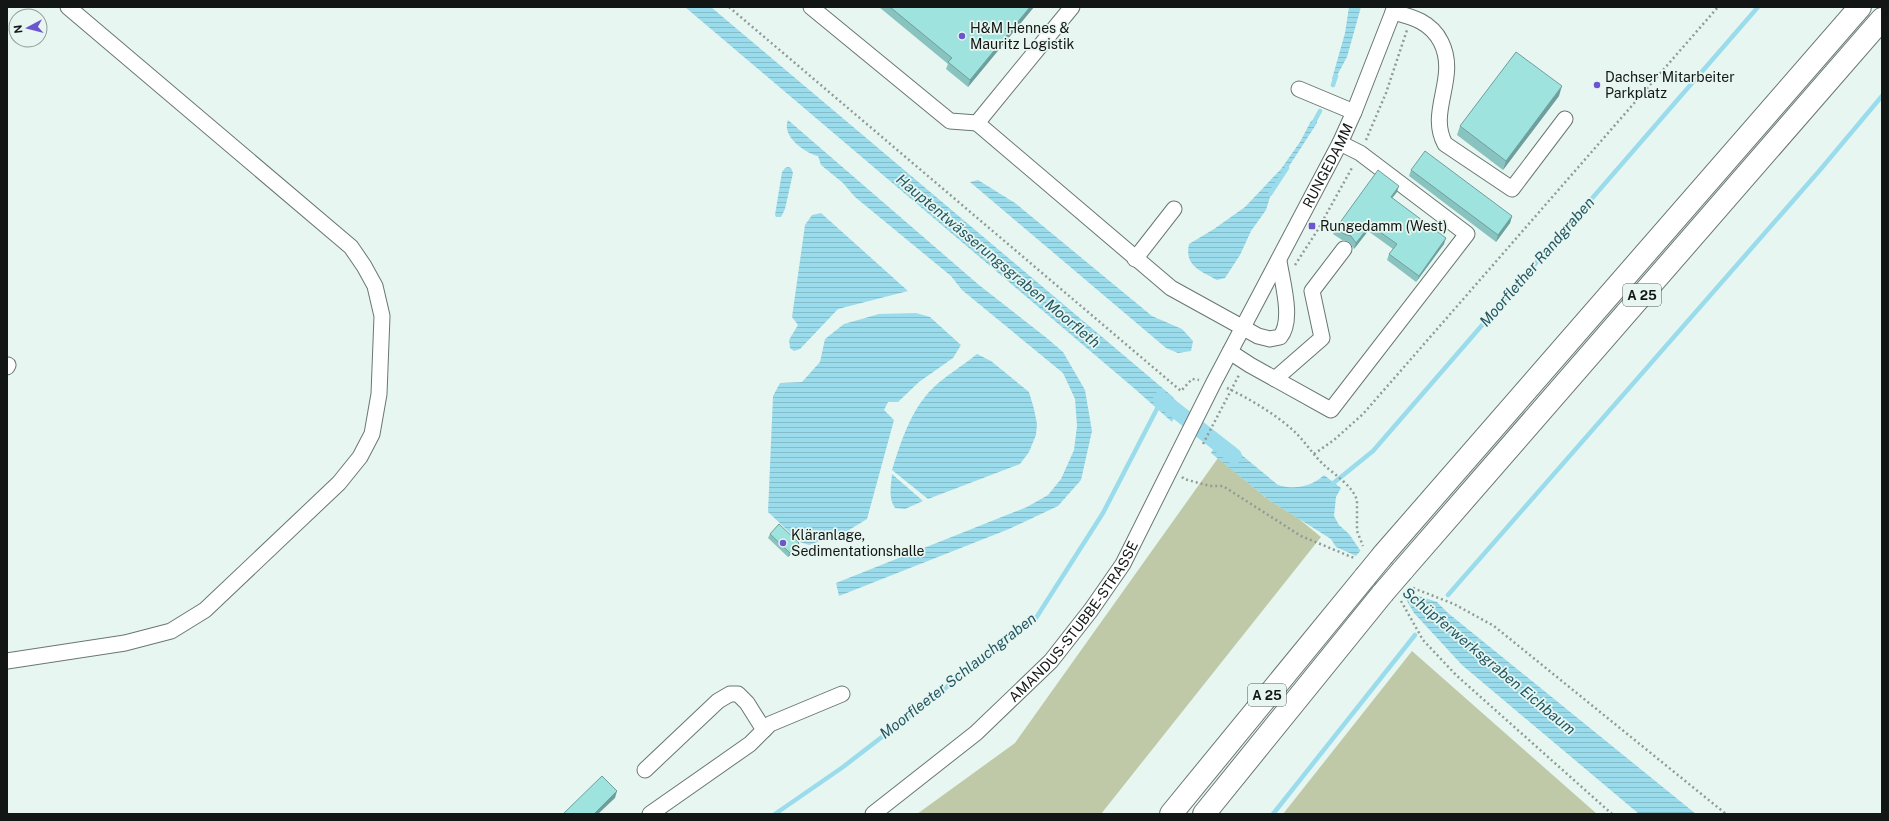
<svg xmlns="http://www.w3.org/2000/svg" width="1889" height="821" viewBox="0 0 1889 821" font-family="'Public Sans',sans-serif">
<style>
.green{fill:#c0c9a7}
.water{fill:url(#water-rules)}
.pier{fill:#e7f6f0}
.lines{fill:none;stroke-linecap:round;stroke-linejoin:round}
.stream{stroke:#9bdcec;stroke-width:4.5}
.canal{stroke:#9bdcec;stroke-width:16}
.minor-casing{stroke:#6a7771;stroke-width:17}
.highway-casing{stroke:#6a7771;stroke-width:24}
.path{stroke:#909b97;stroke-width:2.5;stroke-dasharray:2 3;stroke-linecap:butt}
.minor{stroke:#fff;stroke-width:15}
.highway{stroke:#fff;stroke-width:22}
.highway-bridge-casing{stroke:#6a7771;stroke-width:24;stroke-linecap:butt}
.highway-bridge{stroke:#fff;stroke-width:22}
.wall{fill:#89c3c0}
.shaded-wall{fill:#6f9f9c}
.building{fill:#9fe3df;stroke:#6f9f9c}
.poi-dot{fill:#6c56d0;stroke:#e7f6f0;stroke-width:1.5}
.labels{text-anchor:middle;stroke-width:3.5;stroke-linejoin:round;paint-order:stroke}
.shield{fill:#e7f6f0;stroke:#525a57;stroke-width:1}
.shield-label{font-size:13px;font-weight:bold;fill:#121715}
.poi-label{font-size:14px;fill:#121715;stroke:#e7f6f0;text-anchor:start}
.street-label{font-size:14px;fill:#121715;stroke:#e7f6f0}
.water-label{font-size:15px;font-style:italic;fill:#235864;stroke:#e7f6f0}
</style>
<defs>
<pattern id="water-rules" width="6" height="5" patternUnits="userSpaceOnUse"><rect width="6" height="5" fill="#9bdcec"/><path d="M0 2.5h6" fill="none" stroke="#84bcca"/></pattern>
</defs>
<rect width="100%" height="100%" fill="#e7f6f0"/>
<path class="green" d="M 1218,458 L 1269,500 L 1298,518 L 1321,537 L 1101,814 L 917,814 L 1015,743 Z
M 1412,651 L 1597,814 L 1283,814 Z"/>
<path class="water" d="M 685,7 L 711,7 L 1172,396 L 1180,406 L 1172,422 L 1135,389 Z
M 1349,7 L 1361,7 L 1347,57 L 1334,81 L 1332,79 L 1345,33 Z
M 1317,118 L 1317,123 L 1271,194 L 1266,210 L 1251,231 L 1240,255 L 1225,278 L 1217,280 C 1201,271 1184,266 1189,244 L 1214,229 L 1245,207 L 1281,169 L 1300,142 L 1311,121 Z
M 788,120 L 979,285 L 1048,339 L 1063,352 L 1085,390 L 1092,431 L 1081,480 L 1058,506 L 1009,529 L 839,596 L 836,583 L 1027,507 L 1048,495 L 1061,479 L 1074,450 L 1077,426 L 1075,399 L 1063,373 L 962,290 L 951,276 L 855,197 L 843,183 L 821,165 L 818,156 C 805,153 781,136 788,120 Z
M 788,167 L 791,168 L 793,173 L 785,209 L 781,217 L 776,217 L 775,215 L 782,172 L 785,168 Z
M 978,180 L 1015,203 L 1152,316 L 1182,329 L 1193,341 L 1191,351 L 1178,353 L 1166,348 L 970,182 Z
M 821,213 L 908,291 L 838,309 L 800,349 L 794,351 L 790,348 L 789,340 L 798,325 L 792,317 L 805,225 L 812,215 Z
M 916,313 L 930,317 L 961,345 L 953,358 L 919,382 L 898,402 L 888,402 L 884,410 L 894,420 L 867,519 L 849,530 L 809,545 L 800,542 L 768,512 L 773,396 L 780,383 L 802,382 L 820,362 L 825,339 L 844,324 L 879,314 Z
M 977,354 L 991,361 L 1029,392 L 1034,409 L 1037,424 L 1036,435 L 1029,452 L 1020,464 L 928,499 L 892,470 C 901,442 911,409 933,388 C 946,375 963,366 977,354 Z
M 1220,437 L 1278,485 C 1295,490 1311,487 1324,475 L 1341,488 L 1336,497 L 1334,516 L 1339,525 L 1349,534 L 1360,550 L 1413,594 L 1437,602 L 1448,613 L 1696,814 L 1639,814 L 1462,665 L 1414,613 L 1404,596 L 1356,556 L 1336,547 L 1331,539 L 1269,500 L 1211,453 Z
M 892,474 L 923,501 L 905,509 L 895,508 C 888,498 891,486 892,474 Z"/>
<path class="pier" d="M 1362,549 L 1409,589 L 1402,597 L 1355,557 Z"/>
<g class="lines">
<path class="stream" d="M 1333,85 L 1336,76
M 1314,122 L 1320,111
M 1270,194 L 1287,168
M 1331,485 L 1373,451 L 1758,7
M 1448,595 L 1820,170 L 1882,96
M 775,814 L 843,767 L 1036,618 L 1103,513 L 1160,403
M 1273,814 L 1415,635"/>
<path class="canal" d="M 1161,399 L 1234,456"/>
<defs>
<g id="minor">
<path d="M 811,7 L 950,121 L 977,123 L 1072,7"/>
<path d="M 1393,12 C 1413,17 1431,22 1441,42 C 1459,78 1427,111 1445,144 L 1512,189 L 1565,119"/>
<path d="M 1299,89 L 1354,112"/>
<path d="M 977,123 L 1171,288 L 1258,336 L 1270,339 L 1280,337 C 1294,321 1282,281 1279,261"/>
<path d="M 1135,259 L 1174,209"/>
<path d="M 1230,352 L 1250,365 L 1331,410 L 1467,234 L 1360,153 L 1340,143"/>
<path d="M 7,367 L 8,365"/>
<path d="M 1275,379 L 1322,338 L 1312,291 L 1344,249"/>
<path d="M 7,661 L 125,643 L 171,631 L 205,610 L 339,483 L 360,457 L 372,434 L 379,394 L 382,316 L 375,286 L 364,266 L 351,247 L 68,7"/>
<path d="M 645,770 L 718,701 L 730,694 L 738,694 L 747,703 L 764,730"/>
<path d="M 650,814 L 750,744 L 770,724 L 842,694"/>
<path id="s1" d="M 873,814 L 976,733 L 1051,661 L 1091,610 L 1123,564 L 1214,382 L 1340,143 L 1354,112 L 1395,7"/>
</g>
<path id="highway" d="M 1383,555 L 1860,7
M 1402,571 L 1882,19
M 1171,814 L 1365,577
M 1204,814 L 1383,593"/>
</defs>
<use href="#minor" class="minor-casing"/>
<use href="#highway" class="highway-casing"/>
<path class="path" d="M 729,7 L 1181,391 L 1192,379 L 1199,380
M 1366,140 L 1386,93 L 1407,30
M 1295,265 L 1317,231 L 1353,166
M 1227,388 C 1250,399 1277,415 1296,433 C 1306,443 1314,456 1324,465 C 1335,475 1354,487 1357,501 L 1357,531 L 1363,546
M 1203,444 L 1239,375
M 1314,454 L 1334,440 L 1363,414 L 1718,7
M 1182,477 L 1184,479 L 1210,486 L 1223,486 L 1301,536 L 1354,558
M 1413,588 L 1454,604 L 1494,626 L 1726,814
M 1401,601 L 1423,640 L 1456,675 L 1612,814"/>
<use href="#minor" class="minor"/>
<use href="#highway" class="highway"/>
<defs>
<path id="highway-bridge" d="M 1365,577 L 1383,555
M 1383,593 L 1402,571"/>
</defs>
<use href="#highway-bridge" class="highway-bridge-casing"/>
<use href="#highway-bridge" class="highway-bridge"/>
</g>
<path class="wall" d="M 879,7 L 1034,7 L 968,87 L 946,69 L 948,64 Z
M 1559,96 L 1503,170 L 1457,135 L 1460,126 Z
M 1411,170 L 1512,216 L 1510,223 L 1496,242 L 1409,176 Z
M 1397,192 L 1392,198 L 1444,244 L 1416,282 L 1387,260 L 1389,254 L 1393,249 L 1368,231 L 1354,249 L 1349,242 L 1342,240 L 1333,234 L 1336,228 Z
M 770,534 L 797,548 L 788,557 L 768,538 Z"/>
<path class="shaded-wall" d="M 1030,7 L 1034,7 L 968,87 L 970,80 Z
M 1562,86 L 1559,96 L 1503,170 L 1506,161 Z
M 1399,186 L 1397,192 L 1388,203 L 1391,197 Z
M 1512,216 L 1510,223 L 1496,242 L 1498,235 Z
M 1370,225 L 1368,231 L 1354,249 L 1356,243 Z
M 1446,238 L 1444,244 L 1416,282 L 1419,276 Z
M 799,543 L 797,548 L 788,557 L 790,553 Z
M 617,791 L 615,798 L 598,814 L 594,814 Z"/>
<path class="building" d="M 890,7 L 1030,7 L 970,80 L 948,62 L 952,58 Z
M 1516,52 L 1562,86 L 1506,161 L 1460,126 Z
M 1425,151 L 1512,216 L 1498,235 L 1411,170 Z
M 1378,170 L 1399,186 L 1391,197 L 1446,238 L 1419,276 L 1389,254 L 1397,244 L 1370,225 L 1356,243 L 1351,236 L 1344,234 L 1336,228 Z
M 779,524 L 799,543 L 790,553 L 770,534 Z
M 602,776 L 617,791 L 594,814 L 563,814 Z"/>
<g class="poi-dot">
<circle cx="962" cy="36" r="4"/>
<circle cx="1597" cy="85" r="4"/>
<rect x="1308" y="222" width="8" height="8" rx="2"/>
<circle cx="783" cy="543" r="4"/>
</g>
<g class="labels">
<g class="shield">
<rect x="1623" y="284" width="38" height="22" rx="3"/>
<rect x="1248" y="684" width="38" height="22" rx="3"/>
</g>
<g class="shield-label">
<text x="1642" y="300">A 25</text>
<text x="1267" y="700">A 25</text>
</g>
<g class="poi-label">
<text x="970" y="33">H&amp;M Hennes &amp;<tspan x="970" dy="16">Mauritz Logistik</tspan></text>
<text x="1605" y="82">Dachser Mitarbeiter<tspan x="1605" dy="16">Parkplatz</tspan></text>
<text x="1320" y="231">Rungedamm (West)</text>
<text x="791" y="540">Kläranlage,<tspan x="791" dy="16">Sedimentationshalle</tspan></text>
</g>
<g class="street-label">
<text dy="5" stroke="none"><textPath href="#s1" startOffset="804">RUNGEDAMM</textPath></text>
<text dy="5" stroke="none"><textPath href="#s1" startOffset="280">AMANDUS-STUBBE-STRASSE</textPath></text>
</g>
<g class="water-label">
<text transform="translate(998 261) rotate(40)" y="5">Hauptentwässerungsgraben Moorfleth</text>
<text transform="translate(1537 262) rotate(-49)" y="5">Moorflether Randgraben</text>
<text transform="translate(1489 661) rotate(40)" y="5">Schüpferwerksgraben Eichbaum</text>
<text transform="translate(958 676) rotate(-38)" y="5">Moorfleeter Schlauchgraben</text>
</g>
</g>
<rect width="1889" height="821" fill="none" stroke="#121715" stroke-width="16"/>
<g transform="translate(28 28) rotate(263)"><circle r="19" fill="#e7f6f0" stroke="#929d98"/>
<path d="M0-3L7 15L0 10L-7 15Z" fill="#6c56d0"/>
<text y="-6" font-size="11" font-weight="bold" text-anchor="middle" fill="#121715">N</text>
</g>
</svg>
